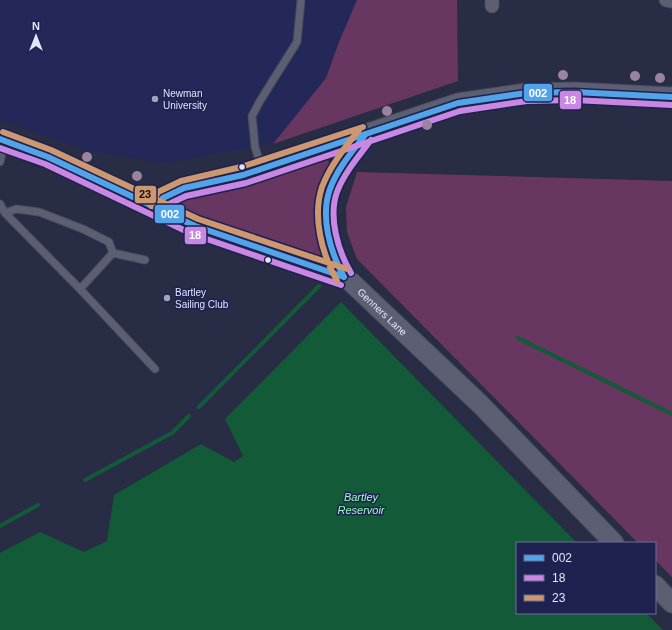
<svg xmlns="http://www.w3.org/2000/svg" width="672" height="630" viewBox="0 0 672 630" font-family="Arial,sans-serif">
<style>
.built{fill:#242859}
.green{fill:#673661}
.water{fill:#135a39}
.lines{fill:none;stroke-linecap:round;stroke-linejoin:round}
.stream{stroke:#135a39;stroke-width:4}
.lane-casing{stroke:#46485c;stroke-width:9}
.street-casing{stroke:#46485c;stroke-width:15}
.secondary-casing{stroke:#46485c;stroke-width:21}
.lane{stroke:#5c5e72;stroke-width:7}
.street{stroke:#5c5e72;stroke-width:13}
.secondary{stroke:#5c5e72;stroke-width:19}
.bus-1-casing{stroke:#1e2250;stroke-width:9}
.bus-2-casing{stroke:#1e2250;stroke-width:9}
.bus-3-casing{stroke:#1e2250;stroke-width:9}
.bus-1{stroke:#53a3e8;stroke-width:6}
.bus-2{stroke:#c787e3;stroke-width:6}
.bus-3{stroke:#cd976f;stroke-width:6}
.tree{fill:#99839f}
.poi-dot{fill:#a0a5bd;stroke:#1e2250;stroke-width:1.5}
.bus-dot{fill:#e0e6fe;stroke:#1e2250;stroke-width:1.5}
.labels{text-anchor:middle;stroke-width:3;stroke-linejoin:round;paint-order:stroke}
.poi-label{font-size:10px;fill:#e0e6fe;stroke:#1e2250;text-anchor:start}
.street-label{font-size:10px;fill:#e0e6fe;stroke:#1e2250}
.water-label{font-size:11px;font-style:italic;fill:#9ffcc2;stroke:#1e2250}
.line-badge{stroke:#1e2250;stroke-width:1.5}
.badge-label{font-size:11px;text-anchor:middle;font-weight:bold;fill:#fff}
.pale-badge-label{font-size:11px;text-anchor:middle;font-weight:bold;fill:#111}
</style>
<rect width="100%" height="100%" fill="#292c45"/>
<path class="built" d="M 0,0 L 357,0 L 339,42 L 326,78 L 273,144 L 165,163 L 91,152 L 0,120 Z"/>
<path class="green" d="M 357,0 L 457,0 L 458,81 L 273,144 L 326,78 L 339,42 Z
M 322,158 L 328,160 L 331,168 L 320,225 L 326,266 L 194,218 L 177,207 L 183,198 C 229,187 277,176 322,158 Z
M 357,172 L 672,181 L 672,577 L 655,560 L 655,543 L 638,543 L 357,259 L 347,232 L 346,207 Z"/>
<path class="water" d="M 341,302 L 577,543 L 517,543 L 517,613 L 646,613 L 663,630 L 0,630 L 0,553 L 40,532 L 84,552 L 107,541 L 114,495 L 201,444 L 234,462 L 243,456 L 225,419 Z"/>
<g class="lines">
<path class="stream" d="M 518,338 L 672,414
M 199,407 L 319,286
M 85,480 L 172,433 L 189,416
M 0,526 L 38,505"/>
<defs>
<path id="lane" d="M 0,162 L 5,141
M 262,169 L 255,147 L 252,116 L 260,101 L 297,42 L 301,0
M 0,204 L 5,213 L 80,289 L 155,369
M 5,213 L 16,209 L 39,212 L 83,229 L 109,242 L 113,253
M 80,289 L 113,253 L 145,260"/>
<path id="street" d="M 666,0 L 672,1
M 492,6 L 492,0"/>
<g id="secondary">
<path id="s1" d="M 0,139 L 48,157 L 195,226 L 344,277 L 351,282 L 480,404 L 614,543"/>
<path d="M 158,209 L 163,198 L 174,192 L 184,188 L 243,175 L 458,103 L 526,93 L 574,92 L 672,97"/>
<path d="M 344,277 C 335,262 331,248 328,231 C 327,223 326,215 326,207 C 326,183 351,153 365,135"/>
<path d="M 655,585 L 672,603"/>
</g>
</defs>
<use href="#lane" class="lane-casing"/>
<use href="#street" class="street-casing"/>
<use href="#secondary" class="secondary-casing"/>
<use href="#lane" class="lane"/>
<use href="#street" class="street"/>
<use href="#secondary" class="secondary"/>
<defs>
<path id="bus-1" d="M 0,139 L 48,157 L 195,226 L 344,277
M 158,209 L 163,198 L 184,188 L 243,175 L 458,103 L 526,93 L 574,92 L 672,97
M 344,277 C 330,252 320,216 330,189 C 337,169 352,152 365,135"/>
<path id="bus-2" d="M 0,148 L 45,164 L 192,234 L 341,285
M 165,212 L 169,204 L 186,196 L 246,183 L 460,111 L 527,101 L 574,100 L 672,105
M 351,273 C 338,251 328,217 337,192 C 344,173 359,156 371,140"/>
<path id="bus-3" d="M 3,132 L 51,150 L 198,219 L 347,269
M 151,206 L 158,192 L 181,181 L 241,167 L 363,127
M 337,281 C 322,254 312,217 322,187 C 330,166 345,147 359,130"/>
</defs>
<use href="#bus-1" class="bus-1-casing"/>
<use href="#bus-2" class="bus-2-casing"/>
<use href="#bus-3" class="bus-3-casing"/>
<use href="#bus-1" class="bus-1"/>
<use href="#bus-2" class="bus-2"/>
<use href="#bus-3" class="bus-3"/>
</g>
<g class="tree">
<circle cx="563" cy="75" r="5"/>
<circle cx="635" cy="76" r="5"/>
<circle cx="660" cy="78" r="5"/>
<circle cx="387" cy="111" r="5"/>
<circle cx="427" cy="125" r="5"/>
<circle cx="87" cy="157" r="5"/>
<circle cx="137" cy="176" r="5"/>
</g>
<g class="poi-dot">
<circle cx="155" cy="99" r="4"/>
<circle cx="167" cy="298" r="4"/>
</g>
<g class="bus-dot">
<circle cx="242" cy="167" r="3.5"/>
<circle cx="268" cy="260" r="3.5"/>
</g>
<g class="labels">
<g class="poi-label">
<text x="163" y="97">Newman<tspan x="163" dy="12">University</tspan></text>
<text x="175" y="296">Bartley<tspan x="175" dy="12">Sailing Club</tspan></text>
</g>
<g class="street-label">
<text dy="4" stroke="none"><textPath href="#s1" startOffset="423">Genners Lane</textPath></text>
</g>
<g class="water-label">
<text x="361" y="501">Bartley<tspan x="361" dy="13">Reservoir</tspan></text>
</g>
</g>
<g class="line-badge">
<rect x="523" y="83" width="30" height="19" rx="4" fill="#53a3e8"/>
<rect x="559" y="90" width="23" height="20" rx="4" fill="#c787e3"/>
<rect x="134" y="185" width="23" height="19" rx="4" fill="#cd976f"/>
<rect x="154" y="204" width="31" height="20" rx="4" fill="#53a3e8"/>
<rect x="184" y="226" width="23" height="19" rx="4" fill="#c787e3"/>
</g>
<g class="badge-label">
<text x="538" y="97">002</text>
<text x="570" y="104">18</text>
<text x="170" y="218">002</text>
<text x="195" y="239">18</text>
</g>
<g class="pale-badge-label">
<text x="145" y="198">23</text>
</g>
<rect x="516" y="542" width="140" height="72" fill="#1e2250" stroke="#6c7096"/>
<rect x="524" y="555" width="20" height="6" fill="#53a3e8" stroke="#6c7096"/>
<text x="552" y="562" font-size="12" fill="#e0e6fe">002</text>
<rect x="524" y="575" width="20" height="6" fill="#c787e3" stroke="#6c7096"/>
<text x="552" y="582" font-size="12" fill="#e0e6fe">18</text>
<rect x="524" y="595" width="20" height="6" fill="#cd976f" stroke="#6c7096"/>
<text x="552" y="602" font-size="12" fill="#e0e6fe">23</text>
<g transform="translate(36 36)" stroke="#1e2250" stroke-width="3" paint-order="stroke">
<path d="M0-3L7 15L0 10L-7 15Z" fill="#e0e6fe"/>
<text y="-6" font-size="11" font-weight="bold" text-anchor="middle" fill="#e0e6fe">N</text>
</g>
</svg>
